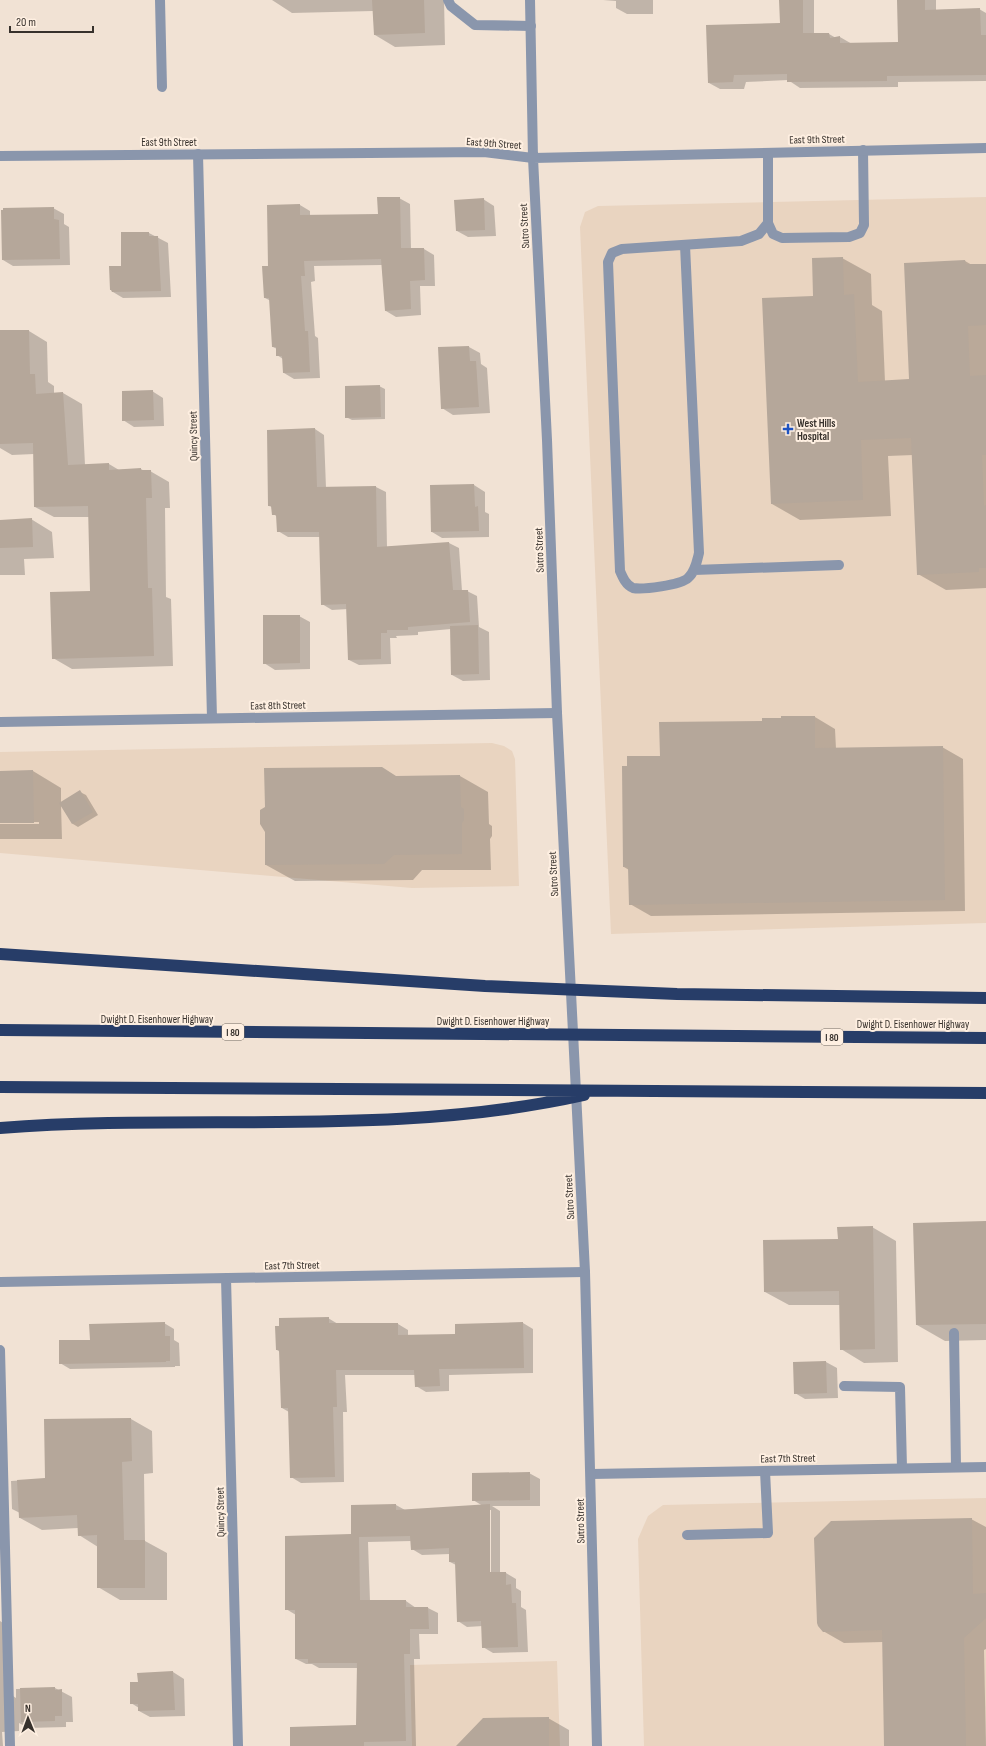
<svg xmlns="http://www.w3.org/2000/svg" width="986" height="1746" viewBox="0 0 986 1746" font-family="'Sofia Sans Condensed',sans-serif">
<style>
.built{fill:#e9d4c0}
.shadow{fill:#0003;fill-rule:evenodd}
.building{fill:#b5a79a}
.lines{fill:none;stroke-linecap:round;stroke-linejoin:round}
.service{stroke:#8a96ac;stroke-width:10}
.minor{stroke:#8a96ac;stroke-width:10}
.tertiary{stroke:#8a96ac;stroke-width:10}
.motorway{stroke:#273d68;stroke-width:12}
.poi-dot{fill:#1f53c0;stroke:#feefe1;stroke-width:1.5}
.labels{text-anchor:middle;stroke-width:4;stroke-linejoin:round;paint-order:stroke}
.shield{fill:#feefe1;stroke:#736a62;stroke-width:1}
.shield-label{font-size:10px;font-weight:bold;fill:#37312c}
.street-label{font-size:11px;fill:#37312c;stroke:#feefe1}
.poi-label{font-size:11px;font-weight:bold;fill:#37312c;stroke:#feefe1;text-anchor:start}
</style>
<rect width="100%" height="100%" fill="#f1e2d4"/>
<path class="built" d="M 986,197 L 986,923 L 611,934 L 580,227 L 585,212 L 598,206 Z
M 492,743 L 504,746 L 512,751 L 515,759 L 519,886 L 412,888 L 0,853 L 0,752 Z
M 986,1498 L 986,1746 L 644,1746 L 638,1539 L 648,1516 L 663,1505 Z
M 557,1661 L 560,1746 L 412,1746 L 410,1665 Z"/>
<path class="shadow" d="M 272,0 L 444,0 L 445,45 L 395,47 L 375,35 L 373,11 L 292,13 Z
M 603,0 L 653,0 L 653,14 L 627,14 L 616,8 L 616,1 Z
M 780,0 L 814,0 L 814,34 L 829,34 L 836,38 L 840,37 L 852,44 L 899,43 L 898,0 L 936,0 L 936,10 L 979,9 L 986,13 L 986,81 L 898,82 L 898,87 L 800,88 L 788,80 L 746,82 L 744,89 L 720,89 L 709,83 L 781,24 Z
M 399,198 L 410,204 L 411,249 L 424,249 L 434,255 L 435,286 L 420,286 L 421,315 L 396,317 L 386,311 L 382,265 L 314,266 L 315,281 L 311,282 L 315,336 L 318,338 L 320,378 L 294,379 L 284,373 L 283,359 L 277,355 L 277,349 L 273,347 L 271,301 L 265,298 L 269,267 L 300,205 L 310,211 L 310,216 L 379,215 Z
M 483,199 L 494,206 L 496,236 L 468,237 L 457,231 Z
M 53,208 L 64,214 L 64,224 L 69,227 L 70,265 L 13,266 L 3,260 Z
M 149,233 L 168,243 L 171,297 L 123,298 L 113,292 L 122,267 Z
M 842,258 L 871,274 L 872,305 L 882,311 L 885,382 L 910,380 L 965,261 L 972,265 L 986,265 L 986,588 L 946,590 L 918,574 L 913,455 L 888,456 L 891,516 L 800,520 L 772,504 L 814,297 Z
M 0,331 L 29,331 L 47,342 L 48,382 L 54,386 L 54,394 L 63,393 L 82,404 L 85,465 L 109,464 L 119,470 L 141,469 L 144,471 L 150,471 L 169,482 L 170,508 L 165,508 L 166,597 L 171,599 L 173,666 L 72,669 L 53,658 L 91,592 L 89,517 L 54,517 L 35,507 L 34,454 L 12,455 L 0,448 Z
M 469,347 L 480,353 L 481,364 L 487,368 L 490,413 L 453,415 L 442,408 L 439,348 Z
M 379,386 L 385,389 L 385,419 L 352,420 L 346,417 Z
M 152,391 L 163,398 L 164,426 L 134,427 L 123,420 Z
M 315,429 L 324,435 L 326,488 L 376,487 L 386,492 L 387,547 L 449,543 L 459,548 L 462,591 L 467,591 L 477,596 L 479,627 L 489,632 L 490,680 L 463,681 L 452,675 L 451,629 L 418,632 L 418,635 L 396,636 L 397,638 L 390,638 L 391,664 L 359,665 L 349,660 L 348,609 L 332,610 L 322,604 L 320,537 L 288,537 L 278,531 L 278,517 L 273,514 L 272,507 L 269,506 Z
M 474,485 L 485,492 L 485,512 L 489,514 L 489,537 L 442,538 L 432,532 L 431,486 Z
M 31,519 L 52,532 L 54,558 L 24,559 L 25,575 L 0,575 L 0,521 Z
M 299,616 L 310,622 L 310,669 L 275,670 L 264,663 Z
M 815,717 L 835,729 L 836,749 L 942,747 L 963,759 L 965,911 L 651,916 L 630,904 L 629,870 L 624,867 L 763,722 Z
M 33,771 L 61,788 L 61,803 L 80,792 L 86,795 L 98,815 L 78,827 L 73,824 L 61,805 L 62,839 L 0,839 L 0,824 L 39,824 L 39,822 L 0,822 L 0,772 Z
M 460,776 L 488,792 L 489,824 L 492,826 L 492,836 L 490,839 L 491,870 L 422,870 L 413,880 L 295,881 L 266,865 L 266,808 L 397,777 Z
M 986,1222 L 986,1340 L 945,1341 L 917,1325 Z
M 872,1227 L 896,1241 L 898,1362 L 864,1363 L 841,1349 L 840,1305 L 789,1305 L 765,1292 L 839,1240 Z
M 328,1318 L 338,1324 L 398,1324 L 408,1330 L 408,1336 L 456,1335 L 523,1323 L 533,1329 L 533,1373 L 449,1375 L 449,1391 L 426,1392 L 416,1386 L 416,1375 L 345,1375 L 347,1412 L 343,1412 L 344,1482 L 301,1483 L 291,1477 L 289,1412 L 282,1408 L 280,1352 L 277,1350 Z
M 164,1323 L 174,1329 L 174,1340 L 179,1343 L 180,1366 L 175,1366 L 175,1367 L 70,1369 L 60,1363 L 91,1341 Z
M 826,1362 L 837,1368 L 838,1398 L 805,1399 L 795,1393 Z
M 131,1419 L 152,1431 L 153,1473 L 144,1474 L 145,1541 L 167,1553 L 167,1600 L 120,1600 L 98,1587 L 98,1547 L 79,1535 L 78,1528 L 42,1530 L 20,1518 L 20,1513 L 12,1509 L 11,1481 L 46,1479 Z
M 529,1473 L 540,1479 L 540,1506 L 492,1506 L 500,1511 L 500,1573 L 506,1573 L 516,1579 L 516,1588 L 521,1591 L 521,1607 L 526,1610 L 528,1652 L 493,1653 L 483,1647 L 483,1626 L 467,1627 L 458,1621 L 456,1565 L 450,1562 L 450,1554 L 422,1555 L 412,1549 L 412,1541 L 368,1542 L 370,1601 L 406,1601 L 416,1608 L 428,1608 L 438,1613 L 438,1634 L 419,1634 L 420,1659 L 414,1659 L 416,1746 L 298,1746 L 357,1726 L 358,1668 L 319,1668 L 312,1664 L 306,1664 L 296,1659 L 296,1615 L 286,1609 L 352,1535 L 396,1505 L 405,1510 L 483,1506 L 473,1500 ZM 489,1510 L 491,1510 L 491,1577 L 489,1577 Z
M 971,1519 L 986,1527 L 986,1649 L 984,1650 L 986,1746 L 885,1746 L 883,1642 L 844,1643 L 823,1631 Z
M 0,1621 L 6,1625 L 7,1692 L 16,1698 L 16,1689 L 55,1688 L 72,1697 L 73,1722 L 66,1722 L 66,1727 L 28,1728 L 19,1723 L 19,1731 L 2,1732 L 3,1746 L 0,1746 Z
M 173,1672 L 184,1679 L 185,1716 L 150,1717 L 139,1711 L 139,1708 L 131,1703 L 139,1683 Z
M 548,1718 L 569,1730 L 569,1746 L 469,1746 Z"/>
<path class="building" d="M 372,0 L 424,0 L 425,33 L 374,35 Z
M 779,0 L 803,0 L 803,33 L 829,33 L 830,38 L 840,36 L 840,43 L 898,42 L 897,0 L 925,0 L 925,10 L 980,8 L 981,35 L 986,35 L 986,75 L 887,76 L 887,81 L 787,82 L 787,74 L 734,75 L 733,82 L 708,83 L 706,25 L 780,23 Z
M 377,197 L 400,197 L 401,248 L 424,248 L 425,280 L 410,281 L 411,309 L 385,311 L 381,259 L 304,261 L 305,276 L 301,276 L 305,331 L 308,331 L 310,372 L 283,373 L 282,356 L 276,356 L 276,347 L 272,347 L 269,298 L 264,298 L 262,266 L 268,266 L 267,205 L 300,204 L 300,215 L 378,214 Z
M 484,198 L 485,230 L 456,231 L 454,200 Z
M 54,207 L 54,219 L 59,220 L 60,259 L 2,260 L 1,210 L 3,210 L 3,208 Z
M 121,232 L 149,232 L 149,236 L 158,236 L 161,291 L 112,292 L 111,290 L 110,290 L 109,266 L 121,266 Z
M 843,257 L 844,295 L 854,294 L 858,382 L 909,379 L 904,263 L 965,260 L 966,264 L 986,264 L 986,325 L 968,326 L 970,376 L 986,375 L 986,455 L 982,455 L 984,506 L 986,505 L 986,568 L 979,568 L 979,572 L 917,575 L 911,438 L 861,440 L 863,500 L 771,504 L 762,298 L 813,296 L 812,258 Z
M 0,330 L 29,330 L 30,374 L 35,374 L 36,394 L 63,392 L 68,465 L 109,463 L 109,470 L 141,468 L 141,470 L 151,470 L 152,498 L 146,498 L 148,588 L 152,588 L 154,656 L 52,659 L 50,592 L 90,591 L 88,506 L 34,507 L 33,443 L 0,444 Z
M 469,346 L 470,361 L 476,361 L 479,407 L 441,409 L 438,347 Z
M 380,385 L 381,417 L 345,418 L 345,386 Z
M 153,390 L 154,420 L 122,421 L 122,391 Z
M 315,428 L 317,487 L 376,486 L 377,547 L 449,542 L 453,590 L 468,590 L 470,622 L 408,627 L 408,630 L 387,630 L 387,633 L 381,633 L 381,659 L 348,660 L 346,604 L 321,605 L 319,532 L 277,532 L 276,515 L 272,515 L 271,506 L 268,506 L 267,430 Z
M 474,484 L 475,507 L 478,506 L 479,531 L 431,532 L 430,485 Z
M 32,518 L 33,547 L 0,548 L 0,520 Z
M 263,615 L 300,615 L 300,663 L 263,664 Z
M 478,625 L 479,674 L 451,675 L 450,626 Z
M 781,716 L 815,716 L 815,748 L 943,746 L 945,900 L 629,905 L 628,867 L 623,867 L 622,766 L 627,766 L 627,756 L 660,756 L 659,722 L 762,721 L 762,718 L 781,718 Z
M 382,767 L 396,776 L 460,775 L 461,807 L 464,809 L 464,820 L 462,823 L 462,854 L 394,855 L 384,864 L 265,865 L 265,832 L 260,824 L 260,810 L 265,807 L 264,768 Z
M 33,770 L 34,823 L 0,823 L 0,771 Z
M 80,790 L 93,812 L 72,824 L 59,803 Z
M 986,1221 L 986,1324 L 916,1325 L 913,1223 Z
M 873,1226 L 875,1349 L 840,1350 L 839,1291 L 764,1292 L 763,1240 L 838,1239 L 837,1227 Z
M 329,1317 L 329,1323 L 398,1323 L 398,1335 L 455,1334 L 455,1324 L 523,1322 L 524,1368 L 439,1369 L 440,1386 L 415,1387 L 414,1370 L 336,1370 L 337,1407 L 333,1407 L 335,1477 L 290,1478 L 288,1408 L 281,1408 L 279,1350 L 276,1350 L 275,1326 L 279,1326 L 279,1318 Z
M 165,1322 L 165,1336 L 170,1336 L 170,1361 L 166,1361 L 166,1362 L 59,1364 L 59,1340 L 90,1340 L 89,1324 Z
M 826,1361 L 827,1393 L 794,1394 L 793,1362 Z
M 131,1418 L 132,1461 L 122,1462 L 124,1540 L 145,1540 L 145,1588 L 97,1588 L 97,1535 L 78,1536 L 77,1515 L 19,1518 L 17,1480 L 45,1478 L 44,1419 Z
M 530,1472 L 530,1500 L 472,1501 L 472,1473 Z
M 396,1504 L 396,1510 L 490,1504 L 490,1572 L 506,1572 L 506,1585 L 511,1584 L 512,1603 L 516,1603 L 518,1647 L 482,1648 L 481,1621 L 457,1622 L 455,1562 L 449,1562 L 449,1548 L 411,1550 L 410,1536 L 359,1537 L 360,1600 L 406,1600 L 406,1607 L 428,1607 L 429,1629 L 410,1629 L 410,1654 L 404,1654 L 406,1741 L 364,1742 L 364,1746 L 290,1746 L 290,1727 L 356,1725 L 357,1663 L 308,1663 L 308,1659 L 295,1659 L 295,1610 L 285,1610 L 285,1536 L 351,1534 L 351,1505 Z
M 972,1518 L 973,1594 L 986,1593 L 986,1618 L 964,1638 L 966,1746 L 884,1746 L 882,1630 L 823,1632 L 818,1626 L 817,1623 L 814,1538 L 831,1521 Z
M 173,1671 L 175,1710 L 138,1711 L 138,1704 L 130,1704 L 130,1682 L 138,1682 L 137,1673 Z
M 55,1687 L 55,1690 L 62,1689 L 62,1716 L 55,1716 L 55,1721 L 21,1722 L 20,1688 Z
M 549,1717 L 549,1746 L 456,1746 L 483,1718 Z"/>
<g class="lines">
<path class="service" d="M 160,0 L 162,87
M 448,0 L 451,6 L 475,25 L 531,26
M 768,153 L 768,223 L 773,234 L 782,238 L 849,237 L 860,233 L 864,225 L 863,150
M 685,245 L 699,553 C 697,561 695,572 688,578 C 681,585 642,590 633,588 C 626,585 623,578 620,571 L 608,262 L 612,253 L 622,249 L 741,241 L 759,234 L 768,223
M 694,570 L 839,565
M 954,1333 L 956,1467
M 0,1350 L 10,1746
M 844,1386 L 900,1387 L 902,1468
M 687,1535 L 768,1533 L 765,1471"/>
<path class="minor" d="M 198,154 L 212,718
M 0,722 L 557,713
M 226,1278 L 238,1746
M 0,1282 L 585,1272
M 591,1474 L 986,1467"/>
<path class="tertiary" d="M 530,0 L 533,158 L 547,440 L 557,713 L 585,1272 L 597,1746
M 0,156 L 484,152 L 533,158 L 986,148"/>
<path class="motorway" d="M 0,954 L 485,986 L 677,994 L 986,998
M 0,1030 L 986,1038
M 0,1087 L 986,1093
M 0,1128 C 194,1113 392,1138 584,1095"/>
</g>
<path class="poi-dot" d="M786 423h4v4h4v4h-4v4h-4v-4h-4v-4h4z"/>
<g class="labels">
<g class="shield">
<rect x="222" y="1024" width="22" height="16" rx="3"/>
<rect x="821" y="1029" width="22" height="16" rx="3"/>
</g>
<g class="shield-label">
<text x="233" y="1036">I 80</text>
<text x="832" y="1041">I 80</text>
</g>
<g class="street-label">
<text transform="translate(817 139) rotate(-1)" y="4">East 9th Street</text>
<text x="169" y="146">East 9th Street</text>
<text transform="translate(494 143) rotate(4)" y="4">East 9th Street</text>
<text transform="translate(524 226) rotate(-93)" y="4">Sutro Street</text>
<text transform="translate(193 436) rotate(-91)" y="4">Quincy Street</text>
<text transform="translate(539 550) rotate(-92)" y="4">Sutro Street</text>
<text transform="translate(278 705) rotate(-1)" y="4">East 8th Street</text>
<text transform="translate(553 874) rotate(-93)" y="4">Sutro Street</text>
<text x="157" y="1023">Dwight D. Eisenhower Highway</text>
<text x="493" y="1025">Dwight D. Eisenhower Highway</text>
<text x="913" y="1028">Dwight D. Eisenhower Highway</text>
<text transform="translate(569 1197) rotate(-93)" y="4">Sutro Street</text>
<text transform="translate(292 1265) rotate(-1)" y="4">East 7th Street</text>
<text transform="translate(788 1458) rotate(-1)" y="4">East 7th Street</text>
<text transform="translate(220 1512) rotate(-91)" y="4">Quincy Street</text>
<text transform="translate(580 1521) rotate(-91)" y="4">Sutro Street</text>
</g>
<g class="poi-label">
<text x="797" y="427">West Hills<tspan x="797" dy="13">Hospital</tspan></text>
</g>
</g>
<g transform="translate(28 1718) rotate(359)" stroke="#feefe1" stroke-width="3" paint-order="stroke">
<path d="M0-3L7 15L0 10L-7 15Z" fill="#37312c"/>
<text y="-6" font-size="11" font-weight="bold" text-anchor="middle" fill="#37312c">N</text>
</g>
<path d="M10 26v6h83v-6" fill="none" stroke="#37312c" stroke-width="2"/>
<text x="16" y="26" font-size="12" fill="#37312c" stroke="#feefe1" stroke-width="3" paint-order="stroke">20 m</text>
</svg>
